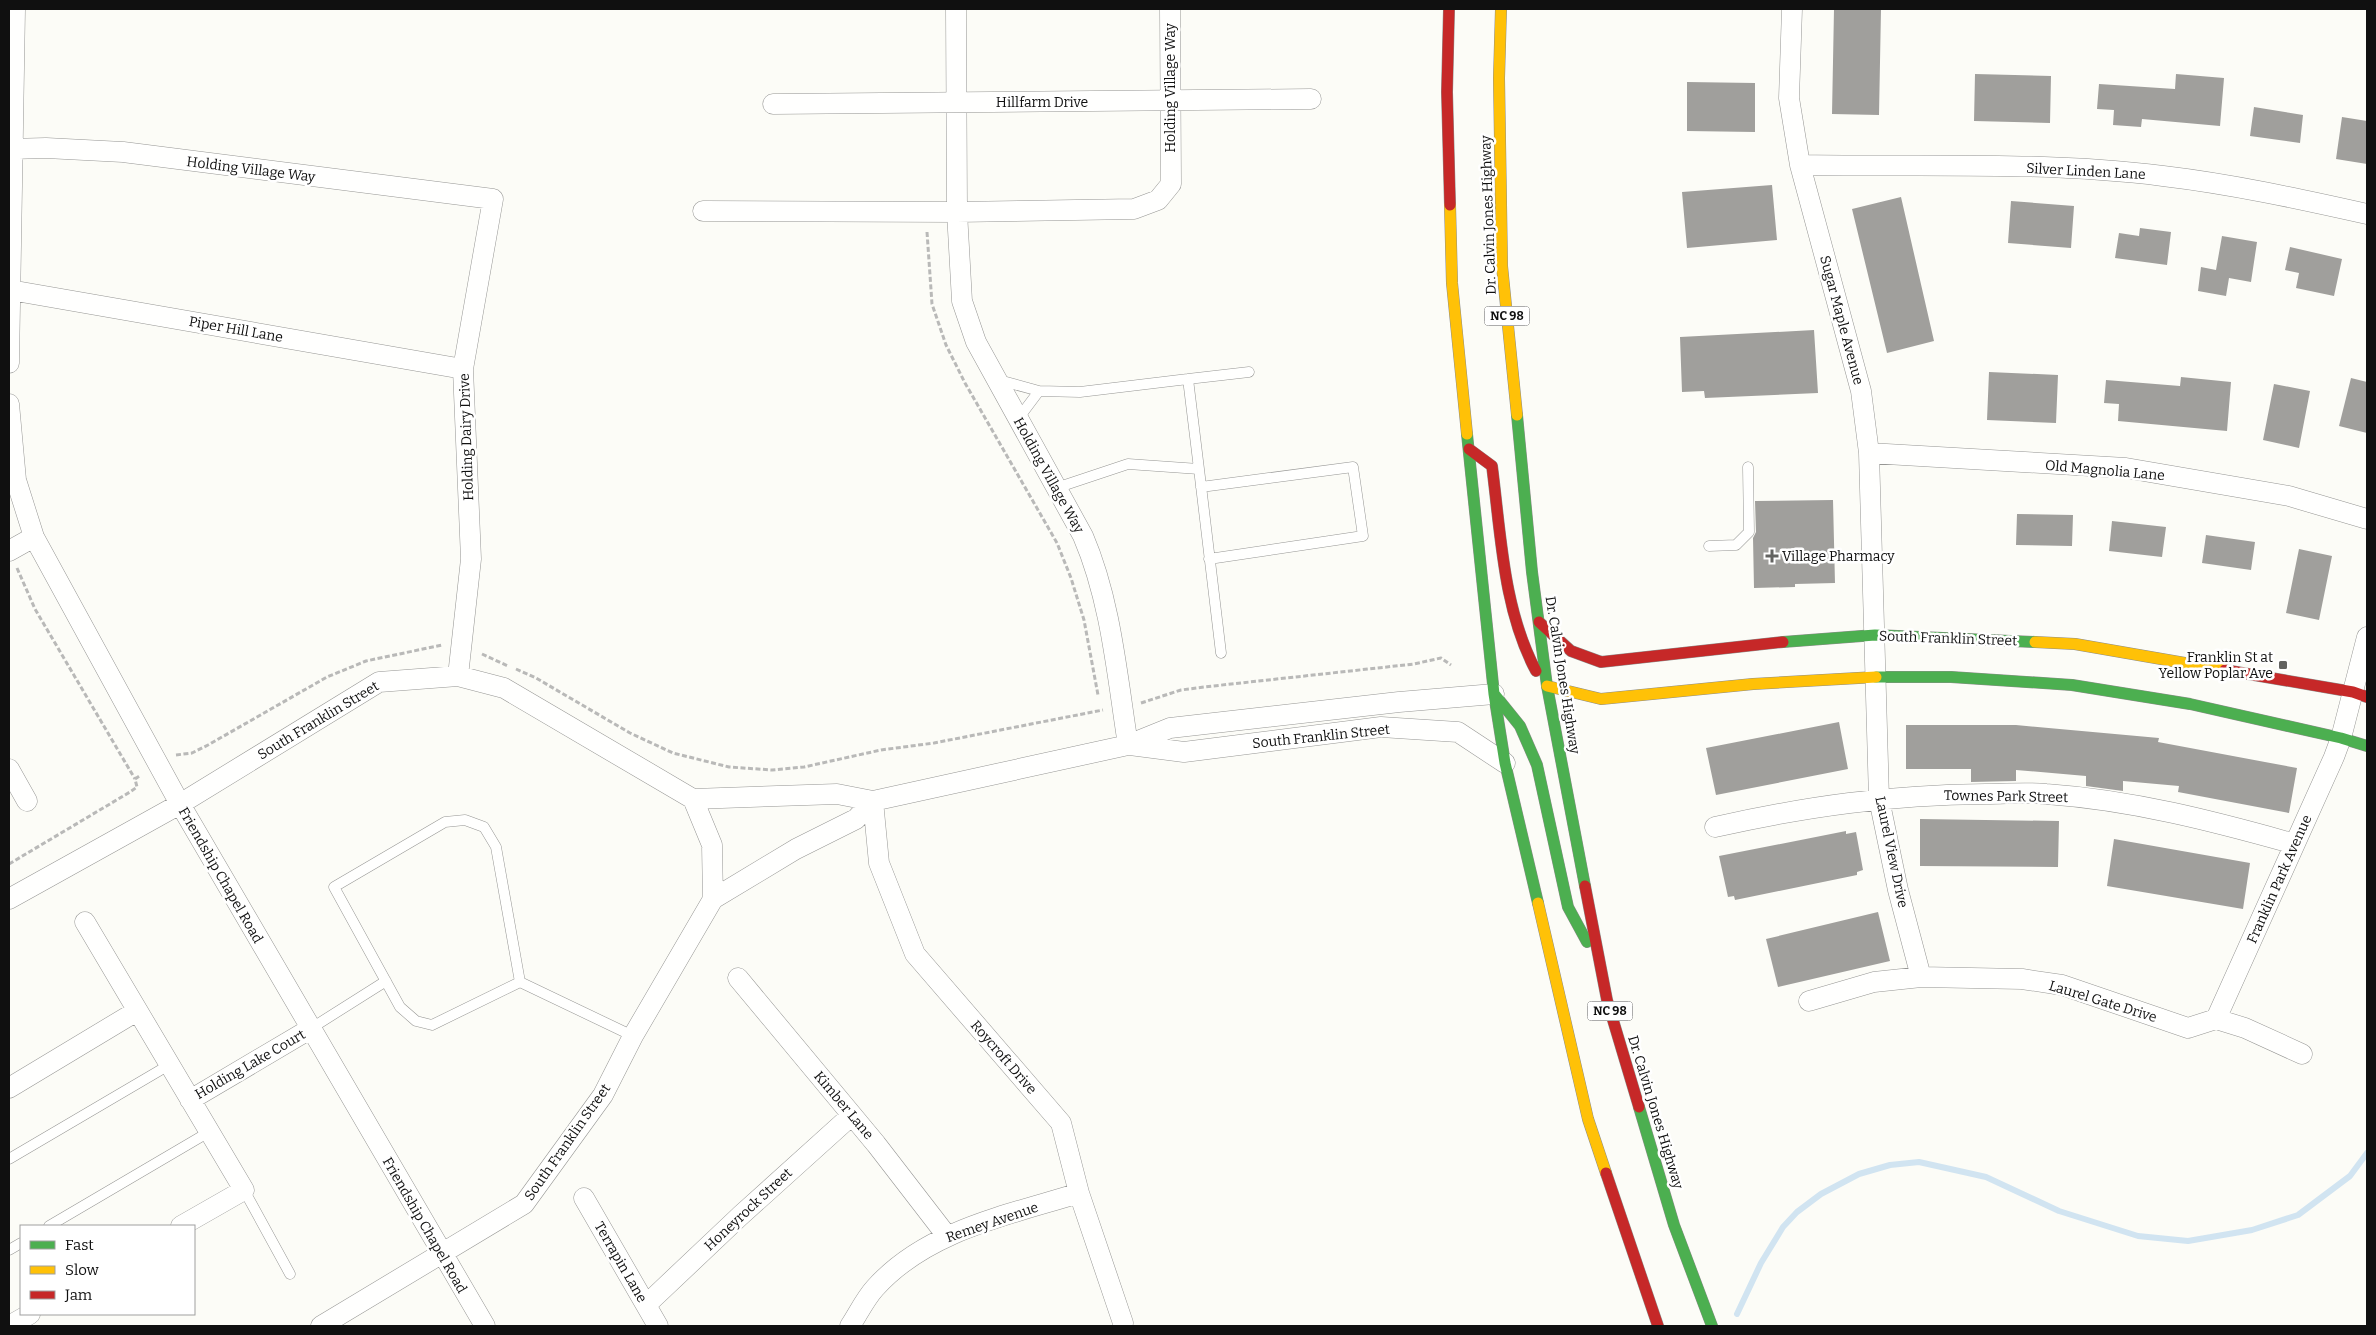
<svg xmlns="http://www.w3.org/2000/svg" width="2376" height="1335" viewBox="0 0 2376 1335" font-family="Bitter,serif">
<style>
.lines{fill:none;stroke-linecap:round;stroke-linejoin:round}
.stream{stroke:#d1e4f1;stroke-width:6}
.building{fill:#a09f9c}
.lane-casing{stroke:#969694;stroke-width:11}
.street-casing{stroke:#969694;stroke-width:21}
.fast-casing{stroke:#8d8d8b;stroke-width:12}
.slow-casing{stroke:#8d8d8b;stroke-width:12}
.jam-casing{stroke:#8d8d8b;stroke-width:12}
.path{stroke:#b9b9b8;stroke-width:3;stroke-dasharray:5 2.5;stroke-linecap:butt}
.lane{stroke:#fffffe;stroke-width:10}
.street{stroke:#fffffe;stroke-width:20}
.fast{stroke:#4caf50;stroke-width:11}
.slow{stroke:#ffc107;stroke-width:11}
.jam{stroke:#c62828;stroke-width:11}
.poi-dot{fill:#636361;stroke:#fff;stroke-width:2}
.labels{text-anchor:middle;stroke-width:5;stroke-linejoin:round;paint-order:stroke}
.shield{fill:#fff;stroke:#585858;stroke-width:1}
.shield-label{font-size:12px;font-weight:bold;fill:#101010}
.street-label{font-size:14px;fill:#101010;stroke:#fff}
.poi-label{font-size:14px;fill:#101010;stroke:#fff;text-anchor:start}
</style>
<rect width="100%" height="100%" fill="#fcfcf7"/>
<g class="lines">
<path class="stream" d="M 1737,1314 L 1761,1263 L 1783,1227 L 1797,1212 L 1821,1194 L 1859,1174 L 1890,1165 L 1919,1162 L 1986,1177 L 2059,1211 L 2138,1236 L 2188,1241 L 2252,1230 L 2298,1215 L 2350,1176 L 2367,1153"/>
</g>
<path class="building" d="M 1834,9 L 1881,9 L 1879,115 L 1832,114 Z
M 1975,74 L 2051,76 L 2050,123 L 1974,121 Z
M 2176,74 L 2224,78 L 2220,126 L 2142,119 L 2141,127 L 2113,125 L 2114,110 L 2097,109 L 2099,84 L 2175,89 Z
M 1687,82 L 1755,83 L 1755,132 L 1687,131 Z
M 2254,107 L 2303,115 L 2300,143 L 2250,136 Z
M 2342,117 L 2367,121 L 2367,164 L 2336,159 Z
M 1772,185 L 1777,240 L 1687,248 L 1682,192 Z
M 1901,197 L 1934,341 L 1887,353 L 1852,209 Z
M 2011,201 L 2074,206 L 2071,248 L 2008,243 Z
M 2140,228 L 2171,232 L 2167,265 L 2115,258 L 2119,233 L 2139,236 Z
M 2222,236 L 2257,242 L 2251,282 L 2229,278 L 2226,296 L 2198,291 L 2201,267 L 2216,270 Z
M 2290,247 L 2342,259 L 2334,296 L 2296,288 L 2299,273 L 2285,270 Z
M 1814,330 L 1818,393 L 1705,398 L 1704,391 L 1682,392 L 1680,337 Z
M 1989,372 L 2058,375 L 2056,423 L 1987,420 Z
M 2181,377 L 2231,382 L 2227,431 L 2118,421 L 2119,404 L 2104,403 L 2106,380 L 2180,386 Z
M 2351,378 L 2367,382 L 2367,433 L 2339,426 Z
M 2274,384 L 2310,391 L 2299,448 L 2263,440 Z
M 1833,500 L 1835,583 L 1795,584 L 1795,587 L 1754,588 L 1753,538 L 1756,532 L 1755,501 Z
M 2017,514 L 2073,515 L 2072,546 L 2016,545 Z
M 2112,521 L 2166,527 L 2162,557 L 2109,551 Z
M 2206,535 L 2255,542 L 2251,570 L 2202,563 Z
M 2299,549 L 2332,556 L 2319,620 L 2286,613 Z
M 1839,722 L 1848,769 L 1716,795 L 1706,748 Z
M 1906,725 L 2016,725 L 2159,738 L 2158,742 L 2297,768 L 2289,813 L 2178,792 L 2179,786 L 2123,781 L 2123,791 L 2086,786 L 2086,776 L 2016,770 L 2016,781 L 1971,782 L 1971,769 L 1906,769 Z
M 1920,819 L 2059,821 L 2058,867 L 1920,866 Z
M 1846,831 L 1846,834 L 1856,832 L 1863,870 L 1857,872 L 1857,875 L 1735,900 L 1734,896 L 1728,897 L 1719,856 Z
M 2114,839 L 2250,863 L 2243,909 L 2107,886 Z
M 1878,912 L 1890,961 L 1778,987 L 1766,939 Z"/>
<g class="lines">
<defs>
<path id="lane" d="M 999,380 L 1039,391 L 1080,392 L 1188,379
M 1018,419 L 1039,391
M 1199,469 L 1188,379 L 1249,372
M 1201,487 L 1353,467 L 1363,536 L 1209,559
M 1056,488 L 1128,464 L 1199,469 L 1221,653
M 1709,546 L 1736,545 L 1749,532 L 1748,467
M 520,982 L 432,1025 L 416,1021 L 400,1007 L 334,887 L 445,822 L 465,820 L 484,827 L 496,847 L 520,982 L 633,1036
M 310,1029 L 386,981
M 9,1159 L 169,1065
M 244,1190 L 290,1274
M 49,1226 L 209,1132
M 9,1250 L 21,1243"/>
<path id="street" d="M 956,9 L 957,212 L 962,301 L 976,342 L 1083,536 C 1111,601 1117,675 1128,745
M 1792,9 L 1789,98 L 1800,165 L 1861,391 L 1869,453 L 1879,799 L 1898,890 L 1921,977
M 773,104 L 1311,99
M 9,149 L 46,148 L 123,152 L 493,199 L 463,369 L 471,559 L 458,676
M 1800,165 C 1921,167 2043,161 2163,176 C 2231,184 2300,199 2367,214
M 703,211 L 957,212 L 1134,209 L 1158,200 L 1171,184 L 1170,9
M 10,290 L 463,369
M 9,363 L 15,9
M 9,404 L 16,480 L 34,537 L 180,804 L 485,1326
M 1869,453 L 2126,468 L 2289,496 L 2367,519
M 9,551 L 34,537
M 1130,745 L 1184,752 L 1381,727 L 1458,732 L 1505,763
M 9,769 L 27,801
M 693,799 L 712,845 L 713,899
M 873,801 L 879,863 L 915,954 L 1061,1123 L 1079,1193 L 1123,1323
M 1715,827 C 1809,806 1889,795 1986,794 C 2006,794 2026,792 2046,794 C 2132,800 2213,821 2295,844
M 9,899 L 180,804 L 379,682 L 458,676 L 504,688 L 693,799 L 837,794 L 873,801 L 1128,745 L 1170,728 L 1399,702 L 1494,694
M 85,922 L 244,1190 L 181,1226
M 738,978 L 876,1144 L 947,1236
M 1809,1001 L 1874,982 L 1921,977 L 2022,979 L 2062,985 L 2188,1028 L 2216,1019 L 2245,1028 L 2302,1054
M 2216,1019 L 2334,757 L 2341,738 L 2367,637
M 9,1088 L 137,1011
M 190,1100 L 310,1029
M 584,1198 L 658,1326
M 646,1305 L 740,1216 L 852,1115
M 9,1326 L 30,1314
M 321,1326 L 524,1204 L 603,1095 L 633,1036 L 713,899 L 796,849 L 856,819 L 873,801
M 850,1326 C 858,1314 865,1299 875,1288 C 927,1230 1009,1215 1079,1193"/>
<path id="fast" d="M 1517,415 L 1532,572 L 1547,686 L 1585,886
M 1467,434 L 1494,694 L 1505,763 L 1538,903
M 1783,642 L 1875,635 L 2035,642
M 1876,677 L 1951,677 L 2072,685 L 2190,704 L 2341,738 L 2367,746
M 1495,695 L 1520,726 L 1537,765 L 1568,907 L 1587,942
M 1639,1107 L 1674,1225 L 1712,1326"/>
<path id="slow" d="M 1501,9 L 1499,78 L 1502,266 L 1517,415
M 1450,205 L 1452,283 L 1467,434
M 2035,642 L 2075,644 L 2225,670
M 1547,686 L 1601,699 L 1753,684 L 1876,677
M 1538,903 L 1588,1119 L 1606,1173"/>
<path id="jam" d="M 1449,9 L 1447,92 L 1450,205
M 1469,449 L 1492,466 C 1501,535 1503,609 1536,671
M 1539,622 L 1571,651 L 1601,662 L 1783,642
M 2225,670 L 2353,692 L 2367,697
M 1585,886 L 1607,1000 L 1639,1107
M 1606,1173 L 1658,1326"/>
</defs>
<use href="#lane" class="lane-casing"/>
<use href="#street" class="street-casing"/>
<use href="#fast" class="fast-casing"/>
<use href="#slow" class="slow-casing"/>
<use href="#jam" class="jam-casing"/>
<path class="path" d="M 927,232 L 932,304 L 946,345 L 965,383 L 1057,543 L 1071,578 L 1084,620 L 1098,695
M 17,568 L 35,609 L 135,779
M 482,654 L 508,666
M 516,669 L 536,678 L 630,733 L 673,753 L 729,767 L 772,770 L 804,767 L 881,750 L 934,743 L 1103,710
M 1141,703 L 1181,690 L 1204,687 L 1414,664 L 1441,658 L 1451,665
M 176,755 L 192,753 L 208,745 L 327,677 L 366,661 L 442,645
M 9,864 L 130,792 L 137,787 L 135,779 L 141,775"/>
<use href="#lane" class="lane"/>
<use href="#street" class="street"/>
<use href="#fast" class="fast"/>
<use href="#slow" class="slow"/>
<use href="#jam" class="jam"/>
</g>
<g class="poi-dot">
<path d="M1769.5 548.5h5v5h5v5h-5v5h-5v-5h-5v-5h5z"/>
<rect x="2278" y="660" width="10" height="10" rx="2.5"/>
</g>
<g class="labels">
<g class="shield">
<rect x="1484.5" y="306.5" width="45" height="19" rx="4"/>
<rect x="1587.5" y="1001.5" width="45" height="19" rx="4"/>
</g>
<g class="shield-label">
<text x="1507" y="320">NC 98</text>
<text x="1610" y="1015">NC 98</text>
</g>
<g class="street-label">
<text transform="translate(1170 88) rotate(-90)" y="5">Holding Village Way</text>
<text x="1042" y="107">Hillfarm Drive</text>
<text transform="translate(251 169) rotate(7)" y="5">Holding Village Way</text>
<text transform="translate(2086 171) rotate(3)" y="5">Silver Linden Lane</text>
<text transform="translate(1488 215) rotate(-92)" y="5">Dr. Calvin Jones Highway</text>
<text transform="translate(1842 320) rotate(75)" y="5">Sugar Maple Avenue</text>
<text transform="translate(236 329) rotate(10)" y="5">Piper Hill Lane</text>
<text transform="translate(466 437) rotate(-92)" y="5">Holding Dairy Drive</text>
<text transform="translate(2105 470) rotate(5)" y="5">Old Magnolia Lane</text>
<text transform="translate(1049 475) rotate(61)" y="5">Holding Village Way</text>
<text transform="translate(1948 638) rotate(2)" y="5">South Franklin Street</text>
<text transform="translate(1563 675) rotate(81)" y="5">Dr. Calvin Jones Highway</text>
<text transform="translate(318 720) rotate(-31)" y="5">South Franklin Street</text>
<text transform="translate(1321 736) rotate(-6)" y="5">South Franklin Street</text>
<text transform="translate(2006 796) rotate(1)" y="5">Townes Park Street</text>
<text transform="translate(1892 852) rotate(78)" y="5">Laurel View Drive</text>
<text transform="translate(221 875) rotate(60)" y="5">Friendship Chapel Road</text>
<text transform="translate(2279 879) rotate(-66)" y="5">Franklin Park Avenue</text>
<text transform="translate(2103 1001) rotate(17)" y="5">Laurel Gate Drive</text>
<text transform="translate(1004 1057) rotate(49)" y="5">Roycroft Drive</text>
<text transform="translate(250 1064) rotate(-30)" y="5">Holding Lake Court</text>
<text transform="translate(844 1105) rotate(50)" y="5">Kimber Lane</text>
<text transform="translate(1656 1112) rotate(73)" y="5">Dr. Calvin Jones Highway</text>
<text transform="translate(567 1142) rotate(-55)" y="5">South Franklin Street</text>
<text transform="translate(748 1209) rotate(-43)" y="5">Honeyrock Street</text>
<text transform="translate(992 1222) rotate(-19)" y="5">Remey Avenue</text>
<text transform="translate(425 1225) rotate(60)" y="5">Friendship Chapel Road</text>
<text transform="translate(621 1262) rotate(60)" y="5">Terrapin Lane</text>
</g>
<g class="poi-label">
<text x="1782" y="561">Village Pharmacy</text>
<text x="2273" y="662" text-anchor="end">Franklin St at<tspan x="2273" dy="16">Yellow Poplar Ave</tspan></text>
</g>
</g>
<rect width="2376" height="1335" fill="none" stroke="#101010" stroke-width="20"/>
<rect x="20" y="1225" width="175" height="90" fill="#ffffff" stroke="#9f9f9f"/>
<rect x="30" y="1241" width="25" height="8" fill="#4caf50" stroke="#9f9f9f"/>
<text x="65" y="1250" font-size="15" fill="#101010">Fast</text>
<rect x="30" y="1266" width="25" height="8" fill="#ffc107" stroke="#9f9f9f"/>
<text x="65" y="1275" font-size="15" fill="#101010">Slow</text>
<rect x="30" y="1291" width="25" height="8" fill="#c62828" stroke="#9f9f9f"/>
<text x="65" y="1300" font-size="15" fill="#101010">Jam</text>
</svg>
